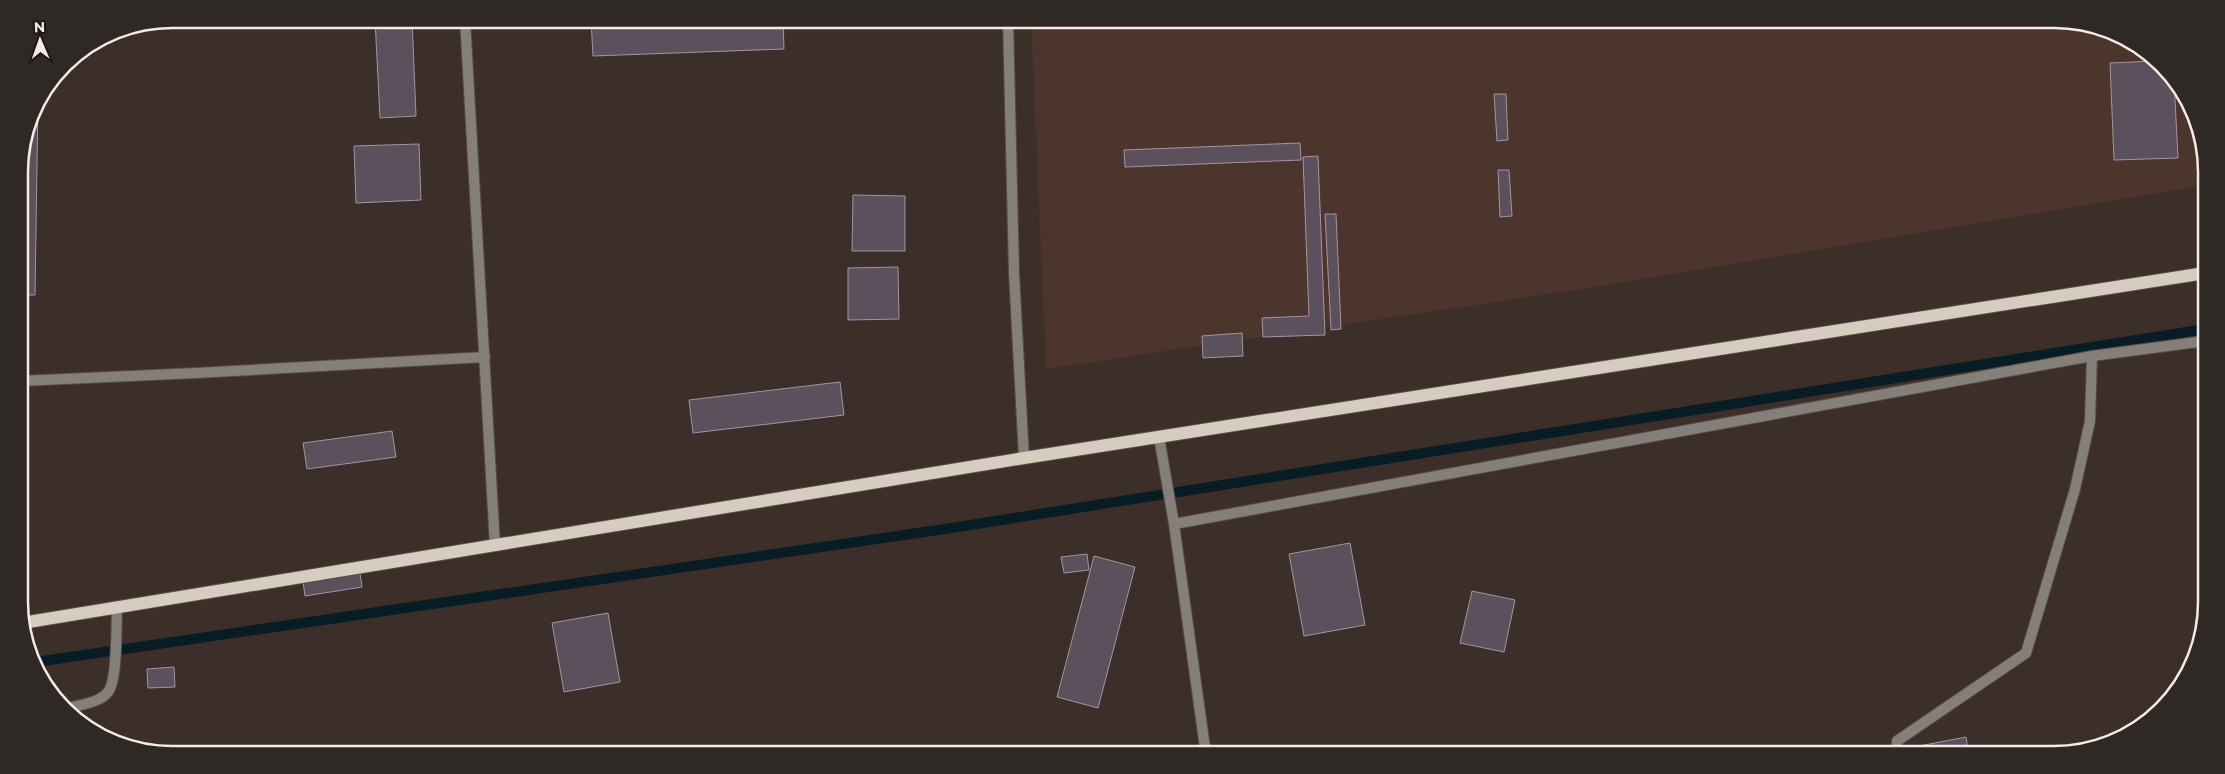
<svg xmlns="http://www.w3.org/2000/svg" width="2225" height="774" viewBox="0 0 2225 774" font-family="Montserrat,sans-serif">
<style>
.built{fill:#4b352d}
.lines{fill:none;stroke-linecap:round;stroke-linejoin:round}
.stream{stroke:#071c25;stroke-width:10}
.building{fill:#5b505c;stroke:#a296a3}
.street-casing{stroke:#594c46;stroke-width:12}
.primary-casing{stroke:#594c46;stroke-width:14}
.street{stroke:#847f79;stroke-width:10}
.primary{stroke:#d7ccc0;stroke-width:12}
.rim{fill:none;stroke:#f4eae6;stroke-width:2.5}
</style>
<rect width="100%" height="100%" fill="#3c2e28"/>
<path class="built" d="M 1031,19 L 2054,19 L 2102,27 L 2169,71 L 2195,113 L 2205,151 L 2205,185 L 1570,291 L 1046,369 Z"/>
<g class="lines">
<path class="stream" d="M 36,662 L 945,529 L 2205,329"/>
</g>
<path class="building" d="M 375,19 L 412,19 L 416,116 L 380,118 Z
M 591,19 L 783,19 L 784,49 L 593,56 Z
M 2154,61 L 2169,71 L 2174,80 L 2178,158 L 2114,160 L 2110,63 Z
M 1494,94 L 1506,94 L 1508,140 L 1497,141 Z
M 38,99 L 35,295 L 20,295 L 19,161 L 35,104 Z
M 1300,143 L 1301,160 L 1125,167 L 1124,150 Z
M 419,144 L 421,200 L 356,203 L 354,146 Z
M 1318,156 L 1325,335 L 1263,337 L 1262,318 L 1309,316 L 1303,157 Z
M 1498,170 L 1509,170 L 1512,216 L 1500,217 Z
M 853,195 L 905,196 L 905,251 L 852,251 Z
M 1325,214 L 1336,214 L 1341,329 L 1331,330 Z
M 898,267 L 899,319 L 848,320 L 848,268 Z
M 1242,333 L 1243,356 L 1203,358 L 1202,336 Z
M 840,382 L 844,415 L 693,433 L 689,400 Z
M 392,431 L 396,457 L 307,469 L 303,443 Z
M 1350,543 L 1365,625 L 1304,636 L 1289,554 Z
M 1087,554 L 1089,570 L 1064,573 L 1061,557 Z
M 1094,556 L 1135,567 L 1098,708 L 1057,697 Z
M 360,573 L 362,587 L 305,596 L 303,582 Z
M 1472,591 L 1515,600 L 1504,652 L 1460,643 Z
M 608,613 L 620,682 L 564,692 L 552,623 Z
M 174,667 L 175,687 L 148,688 L 147,669 Z
M 1966,737 L 1969,755 L 1915,755 L 1914,747 Z"/>
<g class="lines">
<defs>
<path id="street" d="M 465,19 L 495,546
M 1008,19 L 1014,273 L 1024,458
M 20,381 L 196,373 L 485,357
M 1159,437 L 1174,524 L 1206,755
M 1174,524 L 2092,356 L 2205,341
M 65,709 C 78,705 100,703 108,692 C 118,680 116,624 117,607
M 1896,755 L 1897,741 L 2026,653 L 2075,489 L 2090,421 L 2092,356"/>
<path id="primary" d="M 22,623 L 1024,458 L 2205,273"/>
</defs>
<use href="#street" class="street-casing"/>
<use href="#primary" class="primary-casing"/>
<use href="#street" class="street"/>
<use href="#primary" class="primary"/>
</g>
<path d="M0 0H2225V774H0ZM172 28H2054A144 144 0 0 1 2198 172V602A144 144 0 0 1 2054 746H172A144 144 0 0 1 28 602V172A144 144 0 0 1 172 28Z" fill="#2f2926" fill-rule="evenodd"/>
<path class="rim" d="M172 28H2054A144 144 0 0 1 2198 172V602A144 144 0 0 1 2054 746H172A144 144 0 0 1 28 602V172A144 144 0 0 1 172 28Z"/>
<g transform="translate(40 40) rotate(358)" stroke="#1e1815" stroke-width="4" paint-order="stroke">
<path d="M0-4L9 19L0 12L-9 19Z" fill="#f4eae6"/>
<text y="-8" font-size="14" font-weight="bold" text-anchor="middle" fill="#f4eae6">N</text>
</g>
</svg>
